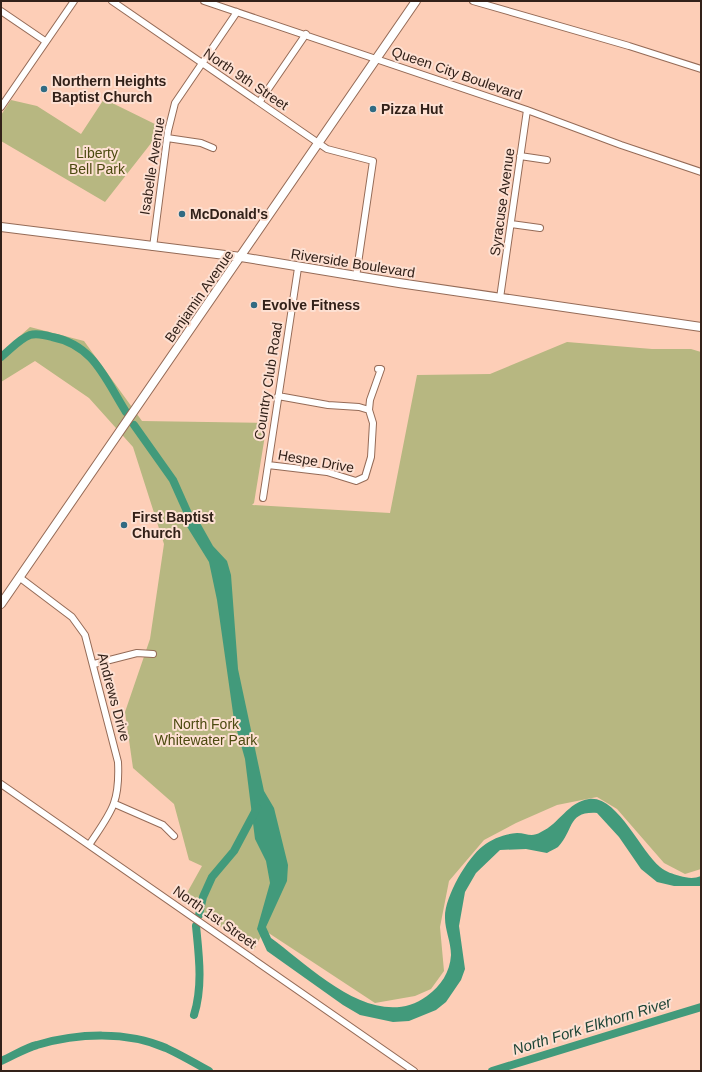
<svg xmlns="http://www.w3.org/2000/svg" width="702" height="1072" viewBox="0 0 702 1072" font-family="Helvetica,sans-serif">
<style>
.green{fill:#b7b781}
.water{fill:#429a7b}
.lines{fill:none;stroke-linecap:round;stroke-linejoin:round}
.river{stroke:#429a7b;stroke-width:8}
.minor-casing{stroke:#956b57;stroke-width:8}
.major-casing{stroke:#956b57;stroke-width:10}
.minor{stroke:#fff;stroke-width:6}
.major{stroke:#fff;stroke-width:8}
.poi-dot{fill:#306b83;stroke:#fde0d2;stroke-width:1.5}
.labels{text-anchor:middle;stroke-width:4;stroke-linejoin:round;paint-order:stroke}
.street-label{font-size:14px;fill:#322119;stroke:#fde0d2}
.poi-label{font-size:14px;font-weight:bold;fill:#322119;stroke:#fde0d2;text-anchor:start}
.park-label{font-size:14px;fill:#4c4a10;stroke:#fde0d2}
.water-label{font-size:15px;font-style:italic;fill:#1d4436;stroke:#fde0d2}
</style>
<rect width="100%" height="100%" fill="#fdceb7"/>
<path class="green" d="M 104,99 L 163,128 L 105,202 L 1,141 L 1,115 L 11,100 L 37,106 L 81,134 Z
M 30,327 L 84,341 L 142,421 L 267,423 L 254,503 L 252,505 L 390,513 L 417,375 L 490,374 L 567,342 L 652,349 L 691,349 L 701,352 L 701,869 L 685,874 L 664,863 L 617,809 L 597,797 L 557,805 L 516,823 L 484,840 L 449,881 L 440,927 L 444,971 L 431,989 L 415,996 L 375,1003 L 264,930 L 254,950 L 183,900 L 202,866 L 189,860 L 174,804 L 133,768 L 125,712 L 150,639 L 164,544 L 133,447 L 89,398 L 35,361 L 1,382 L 1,353 Z"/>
<path class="water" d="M 195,514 L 213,546 L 227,561 L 231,575 L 238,669 L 264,791 L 274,808 L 288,865 L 287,881 L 266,927 L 271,938 C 311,967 375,1034 427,996 C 441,986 450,972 451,955 C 451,942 445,930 445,918 C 444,898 467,858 483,846 C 493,838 505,834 517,833 C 527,833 531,838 541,832 C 559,824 568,802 589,799 C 617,795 641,852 660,867 C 666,872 673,874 680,876 C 687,878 694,879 701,876 L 701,886 L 674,886 L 657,882 L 641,869 L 619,837 L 597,813 C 567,811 574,831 558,847 C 555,849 550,851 547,853 L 526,849 L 500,850 L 476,873 L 465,892 L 459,926 L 465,969 L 461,980 L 446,1002 L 436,1010 L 409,1021 L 393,1022 L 360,1015 L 343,1005 L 267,951 L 257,929 L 270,883 L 266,861 L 255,839 L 245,759 L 234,720 L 217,600 L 209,562 L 186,525 L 186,519 Z"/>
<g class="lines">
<path class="river" d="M 1,357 C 10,350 19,339 30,335 C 37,333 45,335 52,337 C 94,345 105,379 126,412
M 134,425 L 173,480 L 194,527
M 199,915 L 203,897 L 212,877 L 234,851 L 257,808
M 194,1015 C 203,986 199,956 196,926
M 1,1061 C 13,1056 25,1048 37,1045 C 78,1033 127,1031 166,1048 C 181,1055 195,1063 209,1071
M 492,1071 L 701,1007"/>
<defs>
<path id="minor" d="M 112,1 L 327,149 L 373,161 L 356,277
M 204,1 L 527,110 L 621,145 L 701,172
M 473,1 L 629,46 L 701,69
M 1,11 L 45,41
M 260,101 L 306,34
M 1,107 L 74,1
M 167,138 L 201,143 L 213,148
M 520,156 L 547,160
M 511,224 L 540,228
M 153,247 L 168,131 L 175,103 L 237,12
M 500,298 L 527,110
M 278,396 L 328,405 L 359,407 L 369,410
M 268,465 L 327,472 L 356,481 L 365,477 L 371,457 L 373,423 L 369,410 L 370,400 L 381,369 L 378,369
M 263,498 L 298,268
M 19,577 L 72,617 L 85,635 L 118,762 C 120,804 111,812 89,845
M 94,664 L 137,653 L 153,654
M 1,784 L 414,1071
M 115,804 L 163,825 L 174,836"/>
<path id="major" d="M 1,227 L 241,257 L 399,283 L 701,327
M 1,604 L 416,1"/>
</defs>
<use href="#minor" class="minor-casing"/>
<use href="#major" class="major-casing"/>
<use href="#minor" class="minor"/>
<use href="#major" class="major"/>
</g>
<g class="poi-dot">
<circle cx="44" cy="89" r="4"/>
<circle cx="373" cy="109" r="4"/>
<circle cx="182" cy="214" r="4"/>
<circle cx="254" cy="305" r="4"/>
<circle cx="124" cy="525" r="4"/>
</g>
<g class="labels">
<g class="street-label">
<text transform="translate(457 73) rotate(19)" y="5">Queen City Boulevard</text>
<text transform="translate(246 79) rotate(34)" y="5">North 9th Street</text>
<text transform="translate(152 166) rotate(-81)" y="5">Isabelle Avenue</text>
<text transform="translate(502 202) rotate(-82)" y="5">Syracuse Avenue</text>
<text transform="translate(353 263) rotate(9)" y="5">Riverside Boulevard</text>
<text transform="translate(199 296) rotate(-55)" y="5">Benjamin Avenue</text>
<text transform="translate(268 381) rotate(-81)" y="5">Country Club Road</text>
<text transform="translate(316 461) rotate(10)" y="5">Hespe Drive</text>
<text transform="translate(114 697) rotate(75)" y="5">Andrews Drive</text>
<text transform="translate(215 917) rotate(35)" y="5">North 1st Street</text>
</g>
<g class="poi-label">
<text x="52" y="86">Northern Heights<tspan x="52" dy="16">Baptist Church</tspan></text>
<text x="381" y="114">Pizza Hut</text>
<text x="190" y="219">McDonald's</text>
<text x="262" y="310">Evolve Fitness</text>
<text x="132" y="522">First Baptist<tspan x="132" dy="16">Church</tspan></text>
</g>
<g class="park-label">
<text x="97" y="158">Liberty<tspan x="97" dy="16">Bell Park</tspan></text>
<text x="206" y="729">North Fork<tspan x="206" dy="16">Whitewater Park</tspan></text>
</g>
<g class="water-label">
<text transform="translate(592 1026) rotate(-17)" y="5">North Fork Elkhorn River</text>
</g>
</g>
<rect width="702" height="1072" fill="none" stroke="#322119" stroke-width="4"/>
</svg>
